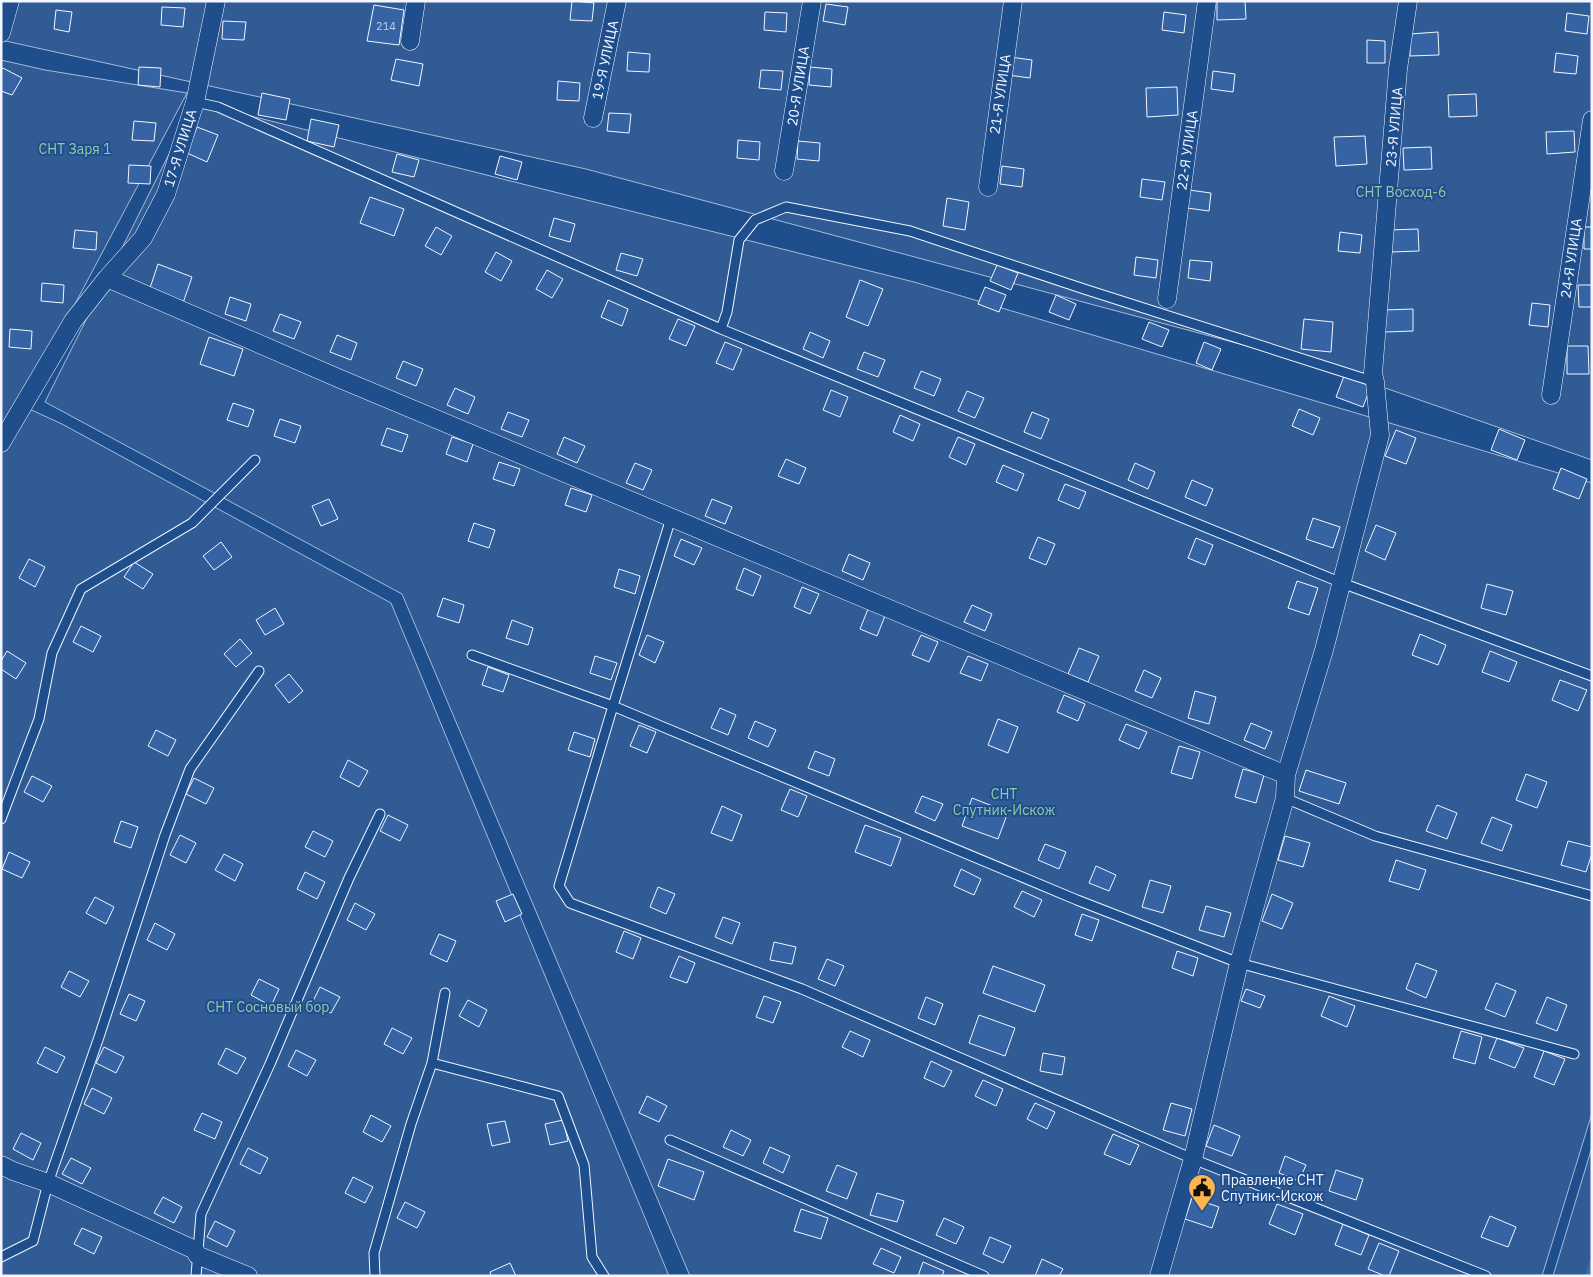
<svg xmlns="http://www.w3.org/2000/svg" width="1593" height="1277" viewBox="0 0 1593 1277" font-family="'IBM Plex Sans',sans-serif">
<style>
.built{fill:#305b95;stroke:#a8bbd7}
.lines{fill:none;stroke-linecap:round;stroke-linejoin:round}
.stream{stroke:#446ba0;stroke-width:5.5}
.building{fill:#3563a3;stroke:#f2f6ff}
.service-casing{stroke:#f2f6ff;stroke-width:11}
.minor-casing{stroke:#f2f6ff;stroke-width:19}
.service{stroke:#1f4e8c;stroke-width:9}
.minor{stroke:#1f4e8c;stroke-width:18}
.labels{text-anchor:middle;stroke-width:4;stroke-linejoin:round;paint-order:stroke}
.number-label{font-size:11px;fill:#c3d1e8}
.street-label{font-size:14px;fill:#f2f6ff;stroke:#1f4e8c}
.park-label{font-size:14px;fill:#97c8a6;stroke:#1f4e8c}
.poi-label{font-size:14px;fill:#f2f6ff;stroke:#1f4e8c;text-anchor:start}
</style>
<rect width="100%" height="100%" fill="#1f4e8c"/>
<path class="built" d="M 1,1 L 1592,1 L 1592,460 L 1322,366 L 586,169 L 1,40 Z
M 1,60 L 45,70 L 187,93 L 76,302 L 1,431 Z
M 195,102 L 914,282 L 1592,483 L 1592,1113 L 1542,1276 L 690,1276 L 402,594 L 45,402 Z
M 27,408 L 62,424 L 391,603 L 669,1276 L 1,1276 L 1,452 Z
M 1592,1147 L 1592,1276 L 1553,1276 Z"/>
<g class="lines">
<path class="stream" d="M 1588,1276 L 1592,1262"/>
</g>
<path class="building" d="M 572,1 L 594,3 L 592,21 L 570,20 Z
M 1217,1 L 1245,1 L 1246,19 L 1217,20 Z
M 826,4 L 848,7 L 845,25 L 823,21 Z
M 374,5 L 404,10 L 399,45 L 367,41 Z
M 162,7 L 185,8 L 183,27 L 161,25 Z
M 56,10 L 72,12 L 69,32 L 54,29 Z
M 765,12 L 787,13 L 786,32 L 764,30 Z
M 1164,12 L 1186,15 L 1184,33 L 1162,30 Z
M 1567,13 L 1589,16 L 1587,34 L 1565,31 Z
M 223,21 L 246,22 L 244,40 L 222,39 Z
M 1438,32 L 1439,55 L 1410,56 L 1410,34 Z
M 1367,40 L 1385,41 L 1385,63 L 1367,63 Z
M 628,52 L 650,54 L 649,72 L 627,71 Z
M 1556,53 L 1578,56 L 1576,74 L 1554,72 Z
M 1010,57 L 1032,60 L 1030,78 L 1008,75 Z
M 396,59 L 423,64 L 419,86 L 391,80 Z
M 139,67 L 161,68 L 160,87 L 138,85 Z
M 810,67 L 832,69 L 831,87 L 809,85 Z
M 3,68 L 22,78 L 12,95 L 1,91 L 1,70 Z
M 761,70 L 783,71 L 781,90 L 759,88 Z
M 1213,71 L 1235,74 L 1233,92 L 1211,89 Z
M 558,81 L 580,83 L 579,101 L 557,100 Z
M 1177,87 L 1178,115 L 1147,117 L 1146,88 Z
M 262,93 L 290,99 L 286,120 L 258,115 Z
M 1476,94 L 1477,116 L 1449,117 L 1448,95 Z
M 609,113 L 631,114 L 629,133 L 607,131 Z
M 311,119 L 339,125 L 334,147 L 307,141 Z
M 134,121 L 156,123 L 154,141 L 132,140 Z
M 197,127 L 218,135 L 207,162 L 187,153 Z
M 1574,131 L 1575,152 L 1547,154 L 1546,132 Z
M 1365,136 L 1367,164 L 1336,166 L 1334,137 Z
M 738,140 L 760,142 L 759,160 L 737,158 Z
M 798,141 L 820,143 L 819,161 L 797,159 Z
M 1431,147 L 1432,169 L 1404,170 L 1403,148 Z
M 397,154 L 419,160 L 414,177 L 392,172 Z
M 500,156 L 522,162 L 517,180 L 495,174 Z
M 129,165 L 151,166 L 150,184 L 128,183 Z
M 1002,166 L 1024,169 L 1022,187 L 1000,184 Z
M 1142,179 L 1165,182 L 1162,200 L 1140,197 Z
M 1189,190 L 1211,193 L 1209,211 L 1187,208 Z
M 370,197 L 404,209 L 394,236 L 360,223 Z
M 947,198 L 969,202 L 965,230 L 943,226 Z
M 554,218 L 575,224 L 570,242 L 549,236 Z
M 436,227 L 452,236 L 441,255 L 425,246 Z
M 1584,227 L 1592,227 L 1592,249 L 1584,249 Z
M 1418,229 L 1419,251 L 1391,252 L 1390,230 Z
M 75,230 L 97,232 L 96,250 L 73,248 Z
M 1340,232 L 1362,235 L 1360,253 L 1338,251 Z
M 496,252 L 512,261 L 501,281 L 485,272 Z
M 621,253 L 643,259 L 637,276 L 616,270 Z
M 1136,257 L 1158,260 L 1156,278 L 1134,275 Z
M 1190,260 L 1212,262 L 1210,281 L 1188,278 Z
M 158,264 L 192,277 L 183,303 L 149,291 Z
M 997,265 L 1018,273 L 1011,290 L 990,281 Z
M 547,270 L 563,279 L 552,298 L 536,289 Z
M 860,280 L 883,289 L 868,326 L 846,317 Z
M 42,283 L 64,285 L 63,303 L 41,301 Z
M 1578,285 L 1592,285 L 1592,307 L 1579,307 Z
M 985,287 L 1006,295 L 999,312 L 978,304 Z
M 1056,295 L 1076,304 L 1069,320 L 1049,312 Z
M 230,297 L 251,304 L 246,321 L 225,314 Z
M 608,300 L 628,309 L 622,326 L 601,317 Z
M 1532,303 L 1550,305 L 1548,327 L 1529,325 Z
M 1413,309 L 1413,331 L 1385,332 L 1384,310 Z
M 280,314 L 301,322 L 294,339 L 273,331 Z
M 678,319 L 695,326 L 686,346 L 669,339 Z
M 1304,319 L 1333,322 L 1331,352 L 1301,349 Z
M 1149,322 L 1169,330 L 1162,347 L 1142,339 Z
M 10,329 L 32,331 L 31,349 L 9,347 Z
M 810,332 L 830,341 L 823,358 L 803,349 Z
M 337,335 L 357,343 L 351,360 L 330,352 Z
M 209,337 L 243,349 L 234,376 L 200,364 Z
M 725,342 L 742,349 L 733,370 L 716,363 Z
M 1204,342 L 1221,349 L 1212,370 L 1196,363 Z
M 1567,346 L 1588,346 L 1589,374 L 1567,374 Z
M 864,352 L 885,360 L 878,377 L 857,369 Z
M 403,361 L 423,369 L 416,386 L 396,378 Z
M 921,371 L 941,379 L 934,396 L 914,388 Z
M 1344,376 L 1371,386 L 1363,407 L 1336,397 Z
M 455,388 L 475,397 L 468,414 L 447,405 Z
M 831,390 L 848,397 L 840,417 L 823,410 Z
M 967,391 L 984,398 L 975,418 L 958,411 Z
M 233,403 L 254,410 L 248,427 L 227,420 Z
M 1299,409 L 1320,418 L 1313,435 L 1292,426 Z
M 508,412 L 529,420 L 522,437 L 501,429 Z
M 1032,412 L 1049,419 L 1041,439 L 1024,432 Z
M 900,415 L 920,424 L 913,441 L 893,432 Z
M 280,419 L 301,426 L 295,443 L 274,436 Z
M 387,428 L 408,435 L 402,452 L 381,445 Z
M 1499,429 L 1525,440 L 1517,460 L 1491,450 Z
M 1396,430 L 1416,438 L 1406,464 L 1385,456 Z
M 452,437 L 473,444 L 467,462 L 446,454 Z
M 564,437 L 585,446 L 577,463 L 557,454 Z
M 958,437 L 975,444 L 966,465 L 949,457 Z
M 786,459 L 806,468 L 799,484 L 778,476 Z
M 499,462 L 520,469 L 514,486 L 493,479 Z
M 635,463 L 652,470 L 643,490 L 626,483 Z
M 1135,463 L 1155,472 L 1148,489 L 1128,480 Z
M 1003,465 L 1024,474 L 1017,491 L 996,482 Z
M 1561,468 L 1587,479 L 1579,499 L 1553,489 Z
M 1192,480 L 1213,489 L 1206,506 L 1185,497 Z
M 1065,484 L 1086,492 L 1079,509 L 1058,500 Z
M 571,488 L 592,495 L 586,512 L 565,505 Z
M 329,499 L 338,519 L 321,526 L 312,506 Z
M 712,499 L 732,507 L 725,524 L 705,516 Z
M 1313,518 L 1340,527 L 1333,548 L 1306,539 Z
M 474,523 L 495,530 L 489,548 L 468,541 Z
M 1376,525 L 1396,533 L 1385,560 L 1365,551 Z
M 1038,537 L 1055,544 L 1046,565 L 1029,558 Z
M 1196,538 L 1213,545 L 1205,565 L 1188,558 Z
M 681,539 L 702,548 L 694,565 L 674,556 Z
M 221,542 L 232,557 L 214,570 L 203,556 Z
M 849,554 L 870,563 L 863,580 L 842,571 Z
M 29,559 L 45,567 L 35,587 L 19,578 Z
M 134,562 L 153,574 L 143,589 L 124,577 Z
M 744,568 L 761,576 L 753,596 L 736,589 Z
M 619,569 L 640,576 L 635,594 L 614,587 Z
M 1297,581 L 1318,588 L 1309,615 L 1288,608 Z
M 1487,584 L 1513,591 L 1506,615 L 1481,608 Z
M 802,587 L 819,594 L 810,614 L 794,607 Z
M 443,598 L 464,605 L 459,623 L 437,616 Z
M 972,605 L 992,614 L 985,631 L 964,622 Z
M 275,608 L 284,624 L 265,635 L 256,620 Z
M 868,609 L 885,616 L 877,636 L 860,629 Z
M 512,620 L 533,628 L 528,645 L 506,638 Z
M 81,626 L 101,636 L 93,652 L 73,642 Z
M 1420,634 L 1446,645 L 1438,665 L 1412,655 Z
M 647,635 L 664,642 L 655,663 L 639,655 Z
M 921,635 L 938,642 L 929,662 L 912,655 Z
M 240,639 L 252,653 L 236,667 L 224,654 Z
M 1079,648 L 1099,656 L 1088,682 L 1068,674 Z
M 7,651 L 26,663 L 16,679 L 1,669 L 1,661 Z
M 1490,651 L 1517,662 L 1509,682 L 1482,672 Z
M 595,656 L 617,663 L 611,680 L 590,673 Z
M 968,656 L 988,664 L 981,681 L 960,673 Z
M 488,667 L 509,675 L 503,692 L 482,685 Z
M 1144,670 L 1161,678 L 1152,698 L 1135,691 Z
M 289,674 L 303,691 L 289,703 L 275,685 Z
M 1560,680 L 1587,690 L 1578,711 L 1552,700 Z
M 1195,691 L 1216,697 L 1209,724 L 1188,718 Z
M 1064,695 L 1085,704 L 1078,721 L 1057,712 Z
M 720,708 L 736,715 L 728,735 L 711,728 Z
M 998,719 L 1018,727 L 1008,753 L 988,745 Z
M 755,721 L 776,730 L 768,747 L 748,738 Z
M 1251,723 L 1272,732 L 1265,749 L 1244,740 Z
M 1126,724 L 1147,732 L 1139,749 L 1119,740 Z
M 639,725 L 656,732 L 647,753 L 630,746 Z
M 156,730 L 176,740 L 168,756 L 148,746 Z
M 574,732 L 595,739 L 590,757 L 568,750 Z
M 1179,746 L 1200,752 L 1192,779 L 1171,773 Z
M 815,751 L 835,759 L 829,776 L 808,768 Z
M 348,760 L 368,771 L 359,787 L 340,777 Z
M 1243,769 L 1264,775 L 1256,803 L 1235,797 Z
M 1306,770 L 1346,783 L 1339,804 L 1299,791 Z
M 1526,774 L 1547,782 L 1537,808 L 1516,800 Z
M 32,776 L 52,786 L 43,802 L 24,792 Z
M 194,778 L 214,788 L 206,804 L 186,794 Z
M 790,789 L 807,796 L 798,817 L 781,810 Z
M 922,796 L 943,804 L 935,821 L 915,812 Z
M 972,798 L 1008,812 L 998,839 L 962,826 Z
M 1437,805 L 1457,813 L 1447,839 L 1426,831 Z
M 722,806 L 742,815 L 732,841 L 711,833 Z
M 388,815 L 408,825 L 400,841 L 380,831 Z
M 1492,817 L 1512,825 L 1502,851 L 1481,843 Z
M 121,821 L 138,827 L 131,848 L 114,842 Z
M 865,825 L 901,838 L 891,866 L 855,852 Z
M 313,831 L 333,841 L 325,857 L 305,847 Z
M 180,835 L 196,843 L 186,863 L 170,855 Z
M 1285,836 L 1310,843 L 1303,867 L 1278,860 Z
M 1568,841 L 1592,847 L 1592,853 L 1586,872 L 1561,865 Z
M 1045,844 L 1066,852 L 1059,869 L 1038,860 Z
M 9,852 L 30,862 L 22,878 L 2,869 Z
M 224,854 L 243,864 L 235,881 L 215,870 Z
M 1396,860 L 1426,870 L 1419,890 L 1389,881 Z
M 1096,866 L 1116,875 L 1109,891 L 1089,883 Z
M 961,869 L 981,879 L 974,895 L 954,886 Z
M 305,872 L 325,882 L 317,899 L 297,889 Z
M 1150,880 L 1171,886 L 1163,913 L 1142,907 Z
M 658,887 L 675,894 L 666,914 L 650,907 Z
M 1022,891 L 1042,900 L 1034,917 L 1014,907 Z
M 513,894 L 522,914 L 505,922 L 496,901 Z
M 1272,894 L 1293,903 L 1282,929 L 1262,921 Z
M 95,897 L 114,907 L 106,924 L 86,913 Z
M 355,903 L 375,914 L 366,930 L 347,920 Z
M 1206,906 L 1231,913 L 1224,937 L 1199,930 Z
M 1082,914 L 1099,920 L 1092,941 L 1075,935 Z
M 723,917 L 740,923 L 732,944 L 715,937 Z
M 155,923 L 175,934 L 167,950 L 147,940 Z
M 624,931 L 641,938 L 633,959 L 616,952 Z
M 439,934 L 456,941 L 447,962 L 430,954 Z
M 774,942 L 796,947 L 792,964 L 770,960 Z
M 1177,951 L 1198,958 L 1193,976 L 1172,968 Z
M 679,956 L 695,963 L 687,983 L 670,977 Z
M 827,959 L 844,966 L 835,986 L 818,979 Z
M 1416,963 L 1437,971 L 1426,998 L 1406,989 Z
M 993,966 L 1045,985 L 1035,1012 L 983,993 Z
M 69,971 L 89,981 L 80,997 L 61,987 Z
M 259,979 L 279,989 L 271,1006 L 251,995 Z
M 1496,983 L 1516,991 L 1505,1017 L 1485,1009 Z
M 320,987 L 340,997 L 331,1013 L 312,1003 Z
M 1246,989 L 1265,996 L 1260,1008 L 1241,1001 Z
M 129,994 L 145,1001 L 136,1021 L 120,1014 Z
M 764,996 L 781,1002 L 773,1023 L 756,1017 Z
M 1329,996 L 1355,1006 L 1347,1027 L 1321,1016 Z
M 926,997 L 943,1004 L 935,1025 L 918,1018 Z
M 1547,997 L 1567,1005 L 1557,1031 L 1536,1023 Z
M 468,1000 L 487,1010 L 479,1027 L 459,1016 Z
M 979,1015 L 1015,1028 L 1005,1056 L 969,1043 Z
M 392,1028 L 412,1038 L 403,1054 L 384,1044 Z
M 850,1031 L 870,1040 L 863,1057 L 842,1047 Z
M 1461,1031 L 1482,1037 L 1475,1064 L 1453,1058 Z
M 1497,1038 L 1524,1048 L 1515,1068 L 1489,1058 Z
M 45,1047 L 65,1057 L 57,1073 L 37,1063 Z
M 104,1047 L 124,1057 L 116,1073 L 96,1063 Z
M 226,1048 L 246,1058 L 237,1074 L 218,1064 Z
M 296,1050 L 316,1060 L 307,1076 L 288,1066 Z
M 1544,1051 L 1565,1059 L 1554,1085 L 1534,1077 Z
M 1043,1053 L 1065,1057 L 1062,1075 L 1040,1071 Z
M 931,1061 L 952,1071 L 944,1087 L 924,1078 Z
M 983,1080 L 1003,1089 L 996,1106 L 975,1096 Z
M 92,1088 L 112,1098 L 104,1114 L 84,1104 Z
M 647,1096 L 667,1106 L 659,1122 L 639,1113 Z
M 1035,1103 L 1055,1112 L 1047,1129 L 1027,1119 Z
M 1171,1103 L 1192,1109 L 1185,1136 L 1163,1130 Z
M 202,1113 L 222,1122 L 215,1139 L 194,1130 Z
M 371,1115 L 391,1126 L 382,1142 L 363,1132 Z
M 563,1120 L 568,1141 L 550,1145 L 545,1124 Z
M 505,1121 L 510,1142 L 492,1146 L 487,1124 Z
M 1214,1125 L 1240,1136 L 1232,1156 L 1206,1146 Z
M 731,1130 L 751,1140 L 743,1156 L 723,1147 Z
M 21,1133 L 41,1143 L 33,1160 L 13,1149 Z
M 1113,1134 L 1139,1145 L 1130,1165 L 1104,1154 Z
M 770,1147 L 790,1156 L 783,1173 L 763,1163 Z
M 248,1148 L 268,1158 L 260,1174 L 240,1164 Z
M 1285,1156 L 1306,1165 L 1299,1181 L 1279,1173 Z
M 71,1158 L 91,1168 L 82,1184 L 62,1174 Z
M 668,1159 L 704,1172 L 694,1200 L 658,1186 Z
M 837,1165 L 857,1173 L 847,1199 L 826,1191 Z
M 1336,1170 L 1363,1179 L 1356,1200 L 1329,1191 Z
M 353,1177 L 373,1187 L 365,1203 L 345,1193 Z
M 877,1193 L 904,1201 L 897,1222 L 870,1215 Z
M 163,1197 L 182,1207 L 174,1223 L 154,1213 Z
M 1192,1198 L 1219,1207 L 1212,1228 L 1185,1219 Z
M 405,1202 L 425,1212 L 417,1228 L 397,1218 Z
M 1277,1204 L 1303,1214 L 1295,1235 L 1269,1224 Z
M 801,1209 L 828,1218 L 821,1239 L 794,1231 Z
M 1490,1216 L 1516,1227 L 1508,1247 L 1481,1237 Z
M 944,1218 L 964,1227 L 956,1244 L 936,1235 Z
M 215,1221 L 235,1231 L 227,1247 L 207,1237 Z
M 1343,1224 L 1369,1235 L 1361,1255 L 1335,1245 Z
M 82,1228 L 102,1237 L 94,1254 L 74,1244 Z
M 990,1237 L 1011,1246 L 1003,1263 L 983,1254 Z
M 1379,1243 L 1399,1251 L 1389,1276 L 1385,1276 L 1368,1269 Z
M 881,1248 L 901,1257 L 894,1273 L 873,1264 Z
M 1042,1259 L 1063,1269 L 1059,1276 L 1035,1276 Z
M 923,1262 L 944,1271 L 942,1276 L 918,1276 Z
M 510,1263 L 516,1276 L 491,1276 L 490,1272 Z"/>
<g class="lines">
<defs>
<path id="service" d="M 195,102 L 218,107 L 721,329 L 1342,583 L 1592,676
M 721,329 L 727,312 L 739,240 L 755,220 L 786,207 L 910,231 L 1084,289 L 1375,382
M 671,518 L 613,706 L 1077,900 L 1239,963 L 1574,1054
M 472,655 L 613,706 L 559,886 L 570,903 L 802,989 L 1193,1159 L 1486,1276
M 1285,798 L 1375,836 L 1592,896
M 1,819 L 39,719 L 52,653 L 81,589 L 192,523 L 255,460
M 432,1063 L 558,1096 L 584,1165 L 592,1257 L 604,1276
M 670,1140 L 984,1276
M 1,1257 L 33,1241 L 48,1183 L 99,1037 L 165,835 L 190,769 L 259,671
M 196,1276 L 201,1214 L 270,1064 L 349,878 L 380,814
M 375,1276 L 374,1253 L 411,1124 L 432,1063 L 445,993"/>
<path id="minor" d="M 1,33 L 10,1
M 410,41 L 416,1
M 593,118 L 617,1
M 784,171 L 812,1
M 988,187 L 1013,1
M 107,278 L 338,378 L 1286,775
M 1167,299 L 1207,1
M 1551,395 L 1592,120
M 1,443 L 73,321 L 107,278 L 143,238 L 166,194 L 195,102 L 216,1
M 1,1165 L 13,1171 L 48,1183 L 195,1250 L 197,1255 L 248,1276
M 1159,1276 L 1193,1159 L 1239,963 L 1285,798 L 1286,775 L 1324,650 L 1380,435 L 1375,382 L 1373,373 L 1398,69 L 1408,1"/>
</defs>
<use href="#service" class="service-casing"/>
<use href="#minor" class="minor-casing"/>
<use href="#service" class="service"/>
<use href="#minor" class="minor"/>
</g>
<defs>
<symbol id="civic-pin" viewBox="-11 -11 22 30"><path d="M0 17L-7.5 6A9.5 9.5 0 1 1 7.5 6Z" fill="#ffb74d" stroke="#1f4e8c"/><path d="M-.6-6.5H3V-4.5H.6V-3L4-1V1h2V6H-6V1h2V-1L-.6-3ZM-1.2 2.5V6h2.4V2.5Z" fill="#111"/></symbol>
</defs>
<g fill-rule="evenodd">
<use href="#civic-pin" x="1186" y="1172" width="32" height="43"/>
</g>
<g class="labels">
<g class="number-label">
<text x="386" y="30">214</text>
</g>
<g class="street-label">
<text transform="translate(605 60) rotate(-78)" y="5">19-Я УЛИЦА</text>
<text transform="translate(798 86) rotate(-81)" y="5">20-Я УЛИЦА</text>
<text transform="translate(1000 94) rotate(-82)" y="5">21-Я УЛИЦА</text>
<text transform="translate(1394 127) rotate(-85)" y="5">23-Я УЛИЦА</text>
<text transform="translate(180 148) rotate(-73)" y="5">17-Я УЛИЦА</text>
<text transform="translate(1187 150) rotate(-82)" y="5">22-Я УЛИЦА</text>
<text transform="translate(1571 258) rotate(-82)" y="5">24-Я УЛИЦА</text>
</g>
<g class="park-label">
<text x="75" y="154">СНТ Заря 1</text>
<text x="1401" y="197">СНТ Восход-6</text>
<text x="1004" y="799">СНТ<tspan x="1004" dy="16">Спутник-Искож</tspan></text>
<text x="268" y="1012">СНТ Сосновый бор</text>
</g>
<g class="poi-label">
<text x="1221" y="1185">Правление СНТ<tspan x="1221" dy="16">Спутник-Искож</tspan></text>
</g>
</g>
<rect width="1593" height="1277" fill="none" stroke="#f2f6ff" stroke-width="5"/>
</svg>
